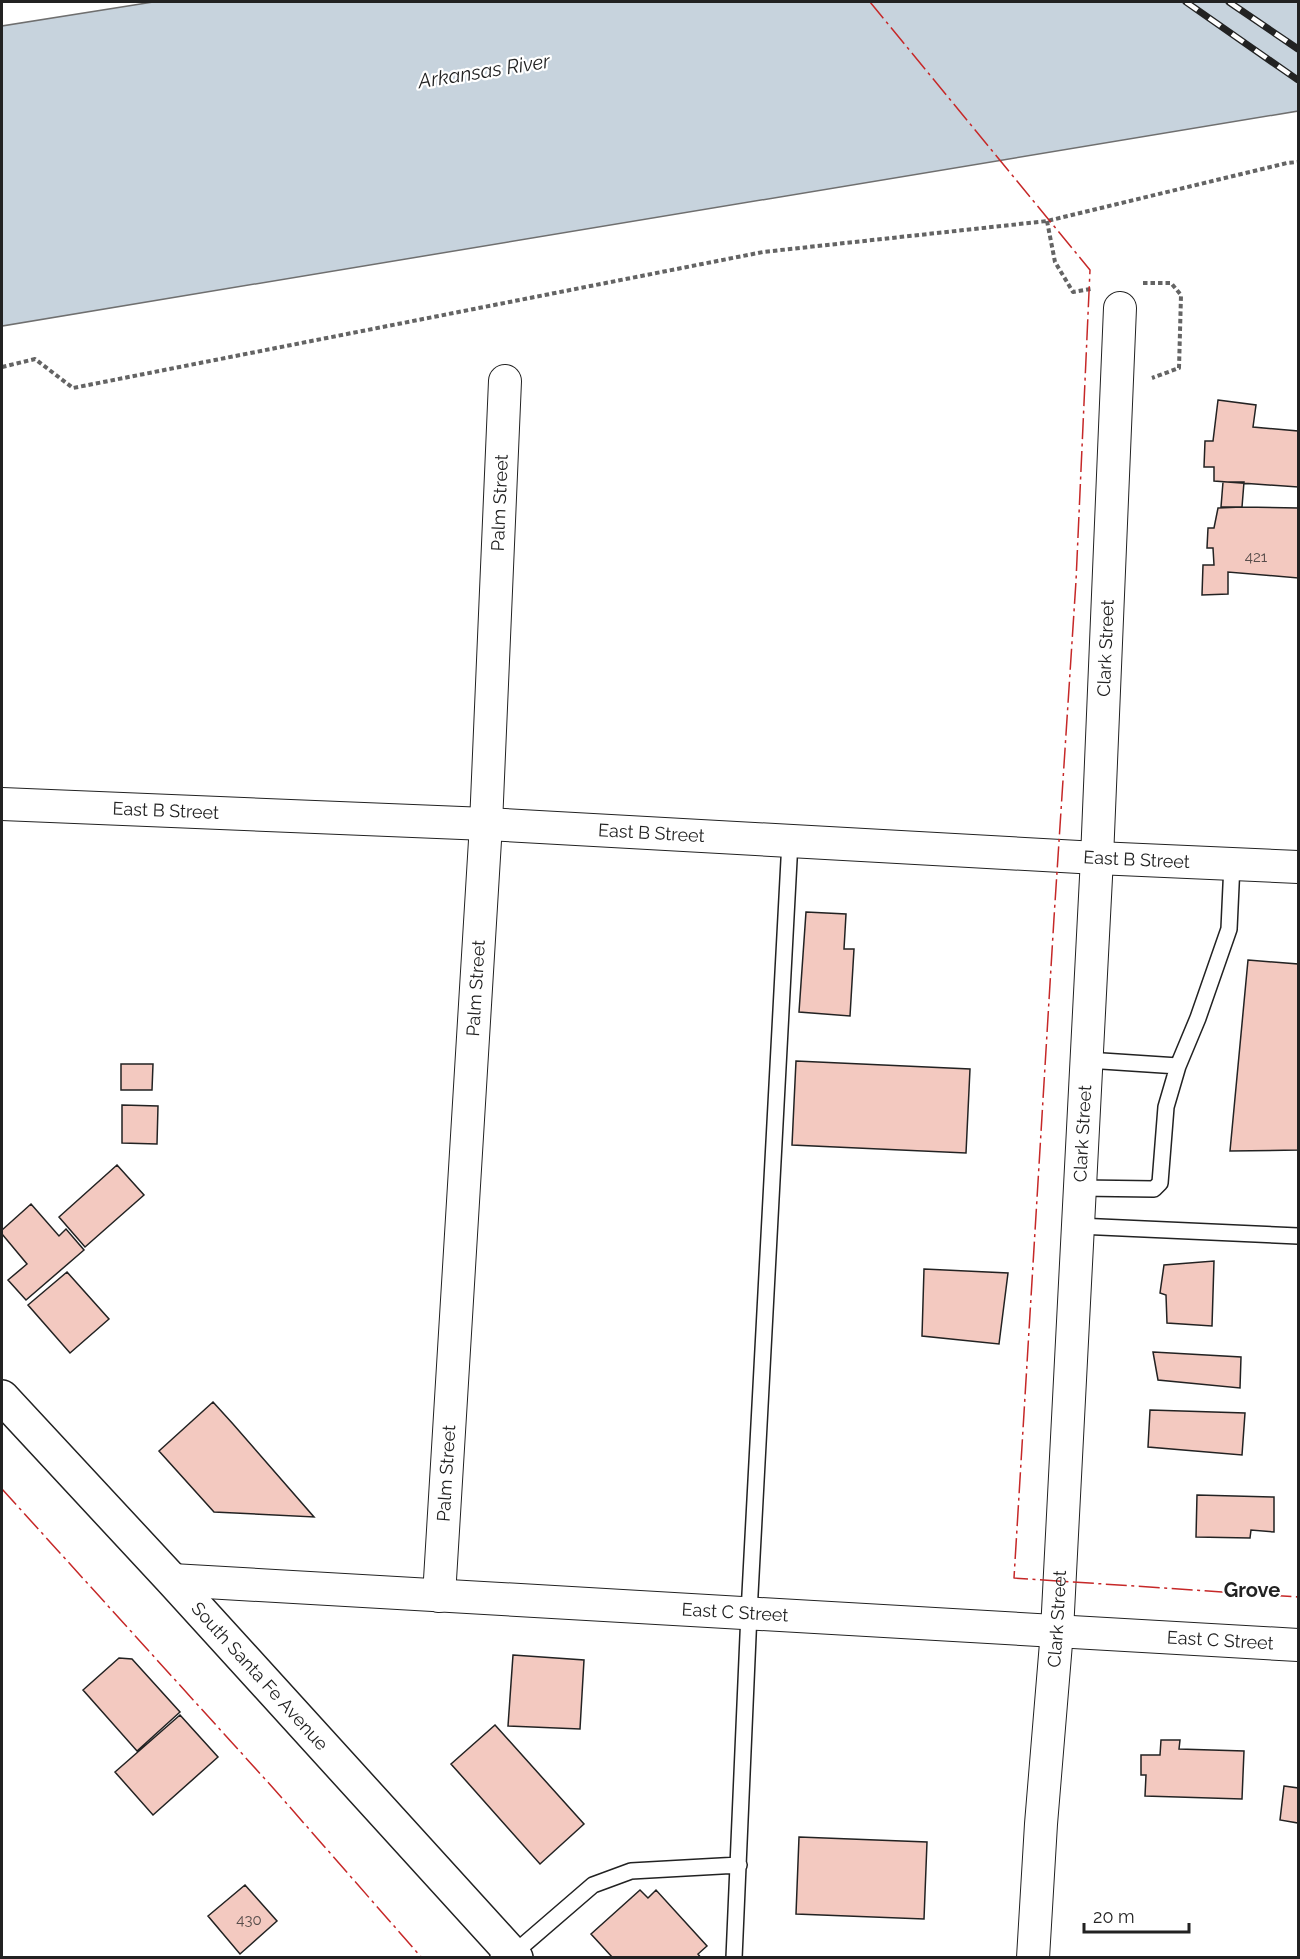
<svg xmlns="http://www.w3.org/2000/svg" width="1300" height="1959" viewBox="0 0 1300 1959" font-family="Raleway,sans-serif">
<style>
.water{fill:#c7d3dd;stroke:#6f6f6f;stroke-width:1.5}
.building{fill:#f3c9c0;stroke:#222;stroke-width:1.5}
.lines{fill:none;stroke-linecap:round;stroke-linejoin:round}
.service-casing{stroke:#222;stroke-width:18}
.minor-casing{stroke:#222;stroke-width:34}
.primary-casing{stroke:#222;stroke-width:36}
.motorway-casing{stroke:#222;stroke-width:36}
.path{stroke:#646464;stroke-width:4;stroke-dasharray:4.5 3;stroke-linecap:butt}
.service{stroke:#fff;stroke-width:15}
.minor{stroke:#fff;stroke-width:32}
.primary{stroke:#fff;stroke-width:33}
.motorway{stroke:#fff;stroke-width:33}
.rail-casing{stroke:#222;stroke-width:7}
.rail{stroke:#fff;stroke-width:4.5;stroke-dasharray:14;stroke-linecap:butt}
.power{stroke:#c62828;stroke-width:1.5;stroke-dasharray:21 4.5 3 4.5;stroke-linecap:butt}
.labels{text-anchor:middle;stroke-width:4.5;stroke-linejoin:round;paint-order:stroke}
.number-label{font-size:15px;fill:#564c4a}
.street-label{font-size:18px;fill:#222;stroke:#fff}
.water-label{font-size:20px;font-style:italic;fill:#222;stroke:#fff}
.neighbourhood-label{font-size:20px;font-weight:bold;fill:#222;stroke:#fff}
</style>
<rect width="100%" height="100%" fill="#fff"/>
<path class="water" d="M 153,2 L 1298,2 L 1298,111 L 2,326 L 2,26 Z"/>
<path class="building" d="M 1218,400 L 1256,405 L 1253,427 L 1298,431 L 1298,487 L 1214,481 L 1214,467 L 1204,467 L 1205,441 L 1213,441 Z
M 1223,482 L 1244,482 L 1242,507 L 1221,507 Z
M 1242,507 L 1298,508 L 1298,578 L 1228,572 L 1228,594 L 1202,595 L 1203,565 L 1214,565 L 1213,548 L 1207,548 L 1208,528 L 1214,528 L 1218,508 Z
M 806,912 L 846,914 L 844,949 L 854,949 L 850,1016 L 799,1012 Z
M 1248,960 L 1298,964 L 1298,1150 L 1230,1151 Z
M 796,1061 L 970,1069 L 966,1153 L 792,1145 Z
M 121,1064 L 153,1064 L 152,1090 L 121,1090 Z
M 122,1105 L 158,1106 L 157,1144 L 122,1143 Z
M 117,1165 L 144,1195 L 85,1247 L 59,1217 Z
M 31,1204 L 59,1236 L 66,1229 L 84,1250 L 26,1300 L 8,1280 L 27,1264 L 2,1234 L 2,1230 Z
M 1214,1261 L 1212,1326 L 1167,1323 L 1166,1295 L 1160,1293 L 1164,1265 Z
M 924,1269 L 1008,1273 L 999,1344 L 922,1336 Z
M 67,1272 L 109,1319 L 70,1353 L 28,1305 Z
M 1153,1352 L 1241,1357 L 1240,1388 L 1158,1380 Z
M 213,1402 L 233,1424 L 314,1517 L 214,1512 L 159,1451 Z
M 1150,1410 L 1245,1413 L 1242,1455 L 1148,1447 Z
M 1197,1495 L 1274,1497 L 1274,1532 L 1251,1530 L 1250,1538 L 1196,1537 Z
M 513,1655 L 584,1660 L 580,1729 L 508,1726 Z
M 119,1658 L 132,1659 L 180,1712 L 137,1751 L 83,1690 Z
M 180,1715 L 218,1757 L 153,1815 L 115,1772 Z
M 495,1725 L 584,1824 L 540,1864 L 451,1764 Z
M 1161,1740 L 1180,1740 L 1179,1749 L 1244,1751 L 1242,1799 L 1145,1796 L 1146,1775 L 1141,1775 L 1141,1755 L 1160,1755 Z
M 1284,1786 L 1298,1788 L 1298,1823 L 1280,1820 Z
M 799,1837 L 927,1842 L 924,1919 L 796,1914 Z
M 245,1885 L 277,1921 L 240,1954 L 208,1916 Z
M 640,1890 L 648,1898 L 656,1890 L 707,1946 L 698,1954 L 701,1958 L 613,1958 L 591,1934 Z"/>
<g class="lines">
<defs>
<path id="service" d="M 1087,1060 L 1178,1066
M 1080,1188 L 1154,1189 L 1160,1183 L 1166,1107 L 1178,1066 L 1198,1018 L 1229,929 L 1232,864
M 1078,1226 L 1298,1236
M 513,1954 L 593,1885 L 631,1871 L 739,1865
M 734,1958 L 749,1613 L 790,841"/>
<g id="minor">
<path id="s1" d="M 2,804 L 486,824 L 1097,858 L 1298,867"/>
<path id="s2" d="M 172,1580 L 1298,1645"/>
<path id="s3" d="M 439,1596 L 486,824 L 505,381"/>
<path id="s4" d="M 1033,1958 L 1041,1824 L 1057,1631 L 1097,858 L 1120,308"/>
</g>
<g id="primary">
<path id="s5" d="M 2,1397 L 172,1580 L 516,1958"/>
</g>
<path id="motorway" d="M 507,1958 L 513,1954"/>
</defs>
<use href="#service" class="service-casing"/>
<use href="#minor" class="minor-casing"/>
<use href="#primary" class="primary-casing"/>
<use href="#motorway" class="motorway-casing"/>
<path class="path" d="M 2,2 L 3,2
M 1047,221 L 1055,262 L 1073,292 L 1091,289
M 1143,283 L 1171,283 L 1181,295 L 1179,368 L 1152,378
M 2,367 L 35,359 L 73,388 L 763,252 L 1047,221 L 1287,163 L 1298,162"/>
<use href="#service" class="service"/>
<use href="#minor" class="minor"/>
<use href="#primary" class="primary"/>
<use href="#motorway" class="motorway"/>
<defs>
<path id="rail" d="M 1186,2 L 1298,80
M 1229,2 L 1298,49"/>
</defs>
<use href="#rail" class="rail-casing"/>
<use href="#rail" class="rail"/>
<path class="power" d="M 870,2 L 1090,270 L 1076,581 L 1054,918 L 1014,1578 L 1298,1597
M 2,1489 L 274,1789 L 422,1958"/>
</g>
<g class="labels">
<g class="number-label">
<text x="1256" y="562">421</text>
<text x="249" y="1925">430</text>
</g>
<g class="street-label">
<text dy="6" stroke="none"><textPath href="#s3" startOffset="1095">Palm Street</textPath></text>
<text dy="6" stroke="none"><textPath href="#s4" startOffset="1312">Clark Street</textPath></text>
<text dy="6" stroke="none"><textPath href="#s1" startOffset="164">East B Street</textPath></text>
<text dy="6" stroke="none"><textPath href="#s1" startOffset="650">East B Street</textPath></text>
<text dy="6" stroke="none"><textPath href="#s1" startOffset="1136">East B Street</textPath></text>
<text dy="6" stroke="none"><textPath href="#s3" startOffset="609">Palm Street</textPath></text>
<text dy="6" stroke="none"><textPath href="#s4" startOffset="826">Clark Street</textPath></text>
<text dy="6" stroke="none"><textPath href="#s3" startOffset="123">Palm Street</textPath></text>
<text dy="6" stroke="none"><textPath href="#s2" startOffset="564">East C Street</textPath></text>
<text dy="6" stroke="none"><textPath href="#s4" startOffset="340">Clark Street</textPath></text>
<text dy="6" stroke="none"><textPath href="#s2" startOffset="1050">East C Street</textPath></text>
<text dy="6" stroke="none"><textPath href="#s5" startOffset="380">South Santa Fe Avenue</textPath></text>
</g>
<g class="water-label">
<text transform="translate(484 71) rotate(-9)" y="7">Arkansas River</text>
</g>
<g class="neighbourhood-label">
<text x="1252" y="1597">Grove</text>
</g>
</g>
<rect width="1300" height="1959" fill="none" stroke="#222222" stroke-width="6"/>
<path d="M1084 1923v9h105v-9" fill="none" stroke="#222222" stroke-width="3"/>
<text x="1093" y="1923" font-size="18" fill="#222222" stroke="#ffffff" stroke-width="4.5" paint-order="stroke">20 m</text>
</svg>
